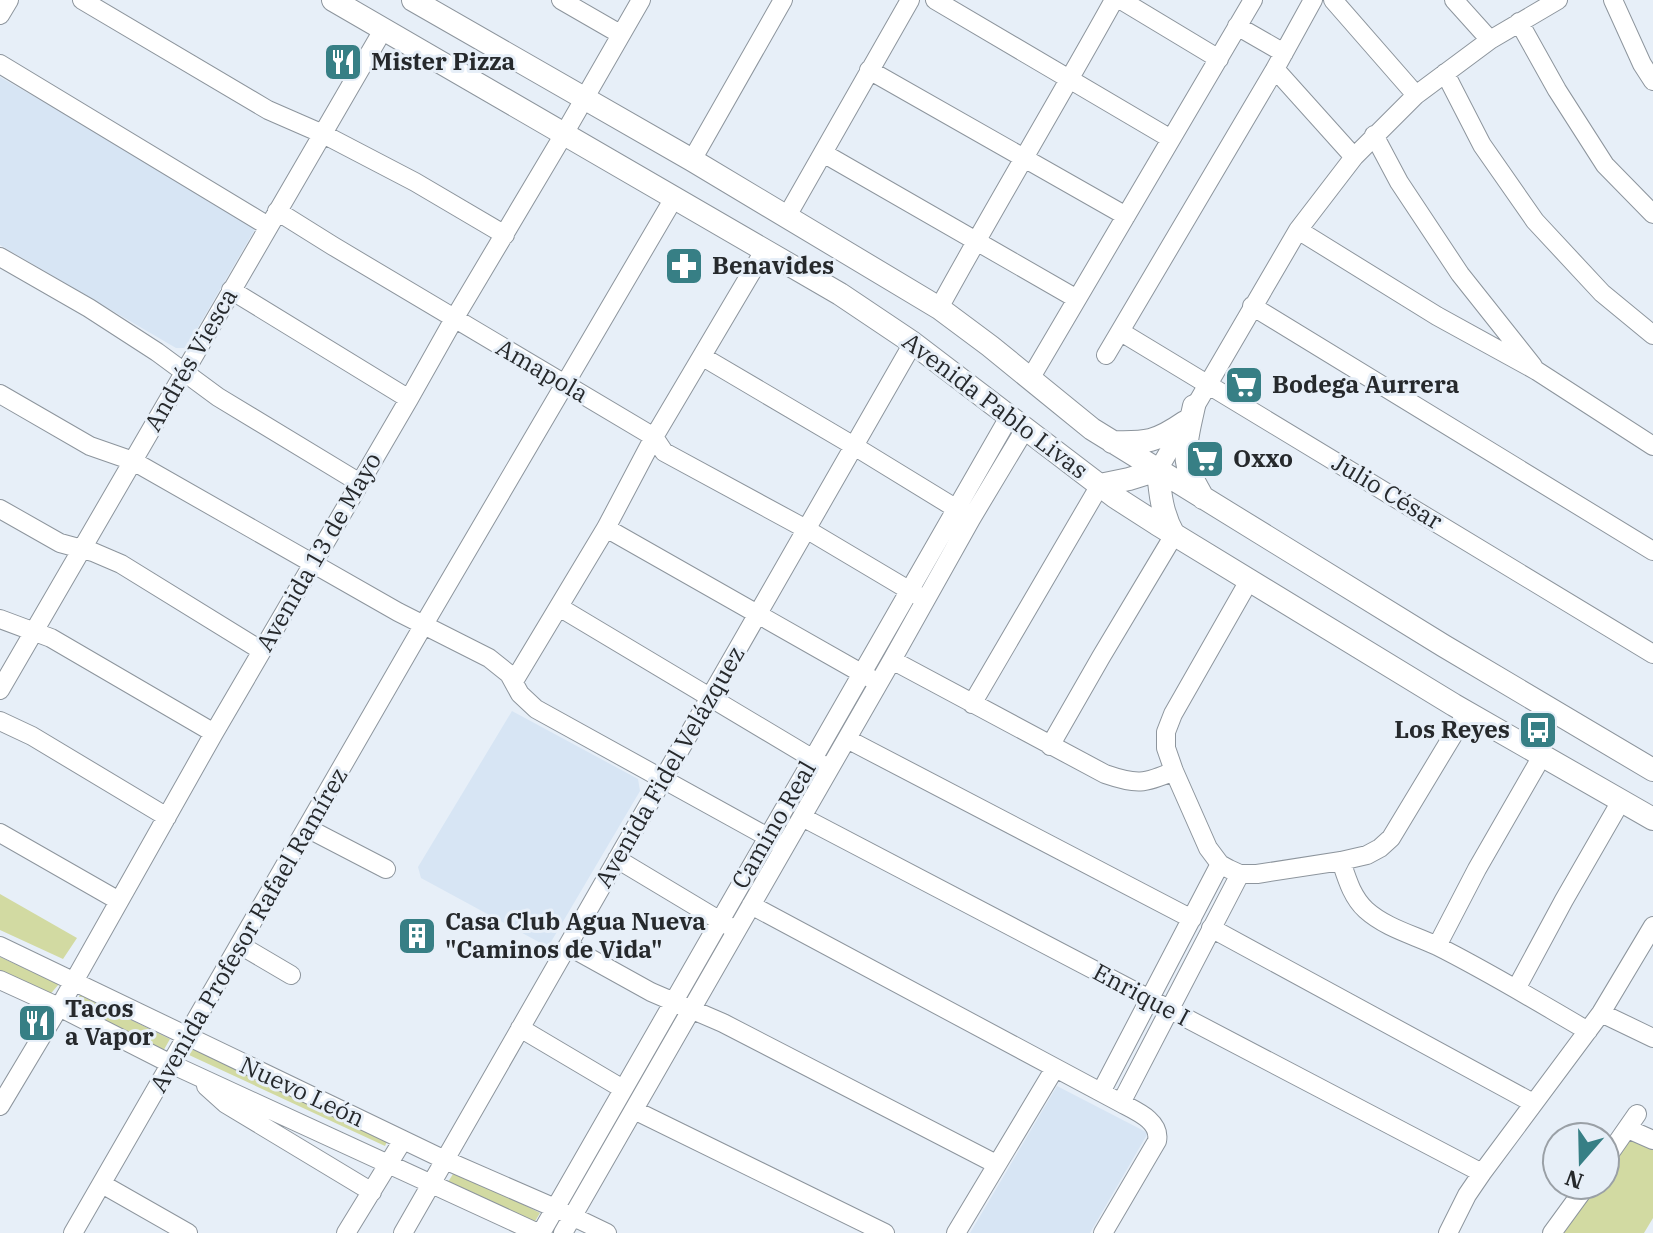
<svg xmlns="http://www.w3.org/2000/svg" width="1653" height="1233" viewBox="0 0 1653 1233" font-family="'IBM Plex Serif',serif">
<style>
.built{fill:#d7e5f4}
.green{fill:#d2daa2}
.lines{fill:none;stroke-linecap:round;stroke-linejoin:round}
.minor-casing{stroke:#8d959d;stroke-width:20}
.major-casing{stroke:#8d959d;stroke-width:24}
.minor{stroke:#fff;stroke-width:18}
.major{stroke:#fff;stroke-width:22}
.labels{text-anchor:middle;stroke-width:6;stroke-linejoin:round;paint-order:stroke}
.poi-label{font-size:24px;font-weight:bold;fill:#26292c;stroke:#e7eff8;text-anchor:start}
.street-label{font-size:24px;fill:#26292c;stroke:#e7eff8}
</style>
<rect width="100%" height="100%" fill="#e7eff8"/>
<path class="built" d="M 0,77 L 254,222 L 254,231 L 186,348 L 176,348 L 0,245 Z
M 512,711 L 638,779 L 640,791 L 548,947 L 421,878 L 418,867 Z
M 1057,1086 L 1148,1133 L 1090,1233 L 970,1233 Z"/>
<path class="green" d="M 0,894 L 77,938 L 63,959 L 0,930 Z
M 0,957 L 59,984 L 47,998 L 0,977 Z
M 80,995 L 170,1039 L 162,1053 L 72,1009 Z
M 195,1044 L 389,1137 L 385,1146 L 189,1055 Z
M 1628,1139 L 1653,1147 L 1653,1218 L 1644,1233 L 1560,1233 L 1595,1185 L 1605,1185 L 1605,1171 Z
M 453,1174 L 497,1191 L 540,1213 L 534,1223 L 448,1182 Z"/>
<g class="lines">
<defs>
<path id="minor" d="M 82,0 L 268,110 L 323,134 L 415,182 L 505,235
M 561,0 L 620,34
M 935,0 L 1171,139
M 1121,0 L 1219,59
M 1333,0 L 1416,95
M 1454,0 L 1490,40
M 1613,0 L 1642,64 L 1653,81
M 0,15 L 9,0
M 1519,22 L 1557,90 L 1605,165 L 1653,214
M 1237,26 L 1284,53
M 0,64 L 268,226
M 1275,69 L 1354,157
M 869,70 L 1126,216
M 1445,73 L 1482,145 L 1535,221 L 1602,293 L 1653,335
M 1374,135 L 1399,182 L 1460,274 L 1533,366
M 823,153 L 1077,299
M 692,160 L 783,0
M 277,211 L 333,246 L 654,437 L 664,452 L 806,529 L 917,595
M 787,216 L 910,0
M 1298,230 L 1437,316 L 1537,371 L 1653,446
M 0,257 L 89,308 L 157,352 L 218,397 L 360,483
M 231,290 L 409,399
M 1252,306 L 1653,551
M 939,308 C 996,204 1057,103 1114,0
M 1121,332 L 1653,654
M 1106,355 L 1275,69 L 1313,0
M 703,357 L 854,446 L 965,514
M 1030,379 L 1253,0
M 0,394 L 90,446 L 133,461 L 398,612 L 489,658 L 509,674 L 520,694 L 536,709 L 775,841
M 1158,470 L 1298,230 L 1354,157 L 1416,95 L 1490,40 L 1558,0
M 0,509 L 60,543 L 93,552 L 121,564 L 262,651
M 606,528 L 870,678
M 1250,579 L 1173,714 L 1166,732 L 1166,748 L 1174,771 L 1208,848 L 1220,864 L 1229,869 L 1240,874 L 1257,874 L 1341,861 L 1367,855 L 1380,848 L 1391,838 L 1467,712
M 559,607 L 820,763
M 0,619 L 51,638 L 214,733
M 892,660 L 1105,774 C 1137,785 1144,784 1174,771
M 514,681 L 606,528 L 654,437 L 764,251
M 0,690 L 383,30
M 972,704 L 1100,485
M 0,721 L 32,736 L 167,817
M 847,739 L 1192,919
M 1050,746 L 1101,657 L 1174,535
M 802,817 L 1482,1173
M 307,828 L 386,869
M 0,833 L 119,901
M 617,859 L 727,925
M 1341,861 C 1347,879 1352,897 1366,910 C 1386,928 1414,935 1437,946 C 1489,972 1538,1002 1588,1031
M 751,905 L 1121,1103 C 1136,1111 1161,1121 1157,1141 L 1103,1233
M 1211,928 L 1533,1103
M 240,945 L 291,975
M 0,946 L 445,1160 L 555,1208 L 607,1233
M 568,946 L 651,992 L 723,1023 L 996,1164
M 1437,946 L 1477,869 L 1542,756
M 0,980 L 59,1007 L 171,1064 L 538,1233
M 1516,989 L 1564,900 L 1621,801
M 1601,1013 L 1653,1038
M 520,1028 L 623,1089
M 206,1086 L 226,1104 L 372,1192
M 1101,1092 L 1220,864
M 1121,1103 L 1240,874
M 0,1106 L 64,999 L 214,733 L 409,399 L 454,319 L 564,134 L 641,0
M 634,1110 L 885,1233
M 1628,1129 L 1653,1140
M 1605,1160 L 1637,1114
M 102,1184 L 188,1233
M 73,1233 L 423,626 L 674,198
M 346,1233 L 403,1140
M 403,1233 L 913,343
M 541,1233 L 1009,417
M 563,1233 L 892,660 L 971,519 L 1025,429
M 956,1233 L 1055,1068
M 1448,1233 L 1467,1195 L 1482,1173 L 1601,1013 L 1653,926
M 1552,1233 L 1587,1185"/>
<path id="major" d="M 333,0 L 840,294 L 913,343 L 1115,497 L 1157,524 L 1454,705 L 1653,819
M 413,0 L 692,160 L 939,308 L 990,346 L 1092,429 L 1444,646 L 1653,770
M 1194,406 C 1190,425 1183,448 1188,467 C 1191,478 1198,488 1203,498
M 1112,442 C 1147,443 1156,442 1185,422
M 1100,485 L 1129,479 L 1158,470 C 1160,494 1162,514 1174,535"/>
</defs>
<use href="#minor" class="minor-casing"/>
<use href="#major" class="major-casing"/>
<use href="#minor" class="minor"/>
<use href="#major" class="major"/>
</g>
<defs>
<symbol id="restaurant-square" viewBox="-11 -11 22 22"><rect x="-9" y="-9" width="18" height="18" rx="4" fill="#377f85" stroke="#e7eff8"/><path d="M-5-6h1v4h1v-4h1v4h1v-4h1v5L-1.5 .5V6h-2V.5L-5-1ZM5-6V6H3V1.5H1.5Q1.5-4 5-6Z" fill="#fff"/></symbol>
<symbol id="pharmacy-square" viewBox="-11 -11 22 22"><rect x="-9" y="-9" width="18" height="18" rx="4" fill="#377f85" stroke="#e7eff8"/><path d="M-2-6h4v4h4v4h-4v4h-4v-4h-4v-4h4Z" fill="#fff"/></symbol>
<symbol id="supermarket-square" viewBox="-11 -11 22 22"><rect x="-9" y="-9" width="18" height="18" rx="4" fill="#377f85" stroke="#e7eff8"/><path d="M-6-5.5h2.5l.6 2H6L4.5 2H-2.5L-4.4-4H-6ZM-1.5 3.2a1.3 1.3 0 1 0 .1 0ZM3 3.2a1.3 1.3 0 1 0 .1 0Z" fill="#fff"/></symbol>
<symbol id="bus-square" viewBox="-11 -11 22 22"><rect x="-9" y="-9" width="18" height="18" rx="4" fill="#377f85" stroke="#e7eff8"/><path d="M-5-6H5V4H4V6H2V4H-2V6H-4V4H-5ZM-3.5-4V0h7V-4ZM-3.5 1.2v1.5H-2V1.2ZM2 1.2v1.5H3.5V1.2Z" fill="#fff"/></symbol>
<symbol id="building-square" viewBox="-11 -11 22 22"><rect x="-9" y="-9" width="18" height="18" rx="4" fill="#377f85" stroke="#e7eff8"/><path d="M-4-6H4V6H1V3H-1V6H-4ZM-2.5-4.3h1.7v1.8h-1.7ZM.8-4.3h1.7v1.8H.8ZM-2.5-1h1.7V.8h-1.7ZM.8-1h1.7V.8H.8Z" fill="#fff"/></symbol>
</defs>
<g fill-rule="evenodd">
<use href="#restaurant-square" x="321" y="40" width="44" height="44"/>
<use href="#pharmacy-square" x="662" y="244" width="44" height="44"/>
<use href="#supermarket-square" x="1222" y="363" width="44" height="44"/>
<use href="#supermarket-square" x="1183" y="437" width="44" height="44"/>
<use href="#bus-square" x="1516" y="708" width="44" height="44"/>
<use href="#building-square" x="395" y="914" width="44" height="44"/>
<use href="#restaurant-square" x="15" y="1001" width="44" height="44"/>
</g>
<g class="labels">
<g class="poi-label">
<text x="371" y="70">Mister Pizza</text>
<text x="712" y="274">Benavides</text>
<text x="1272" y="393">Bodega Aurrera</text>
<text x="1233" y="467">Oxxo</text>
<text x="1510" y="738" text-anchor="end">Los Reyes</text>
<text x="445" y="930">Casa Club Agua Nueva<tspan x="445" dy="28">"Caminos de Vida"</tspan></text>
<text x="65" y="1017">Tacos<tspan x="65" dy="28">a Vapor</tspan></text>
</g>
<g class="street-label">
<text transform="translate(191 360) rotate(-60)" y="8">Andrés Viesca</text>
<text transform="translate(542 371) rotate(30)" y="8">Amapola</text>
<text transform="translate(995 406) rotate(37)" y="8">Avenida Pablo Livas</text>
<text transform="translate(1387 492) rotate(31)" y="8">Julio César</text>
<text transform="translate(319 552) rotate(-60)" y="8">Avenida 13 de Mayo</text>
<text transform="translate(670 767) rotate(-60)" y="8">Avenida Fidel Velázquez</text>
<text transform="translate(774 825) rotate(-60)" y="8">Camino Real</text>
<text transform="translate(249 930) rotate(-60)" y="8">Avenida Profesor Rafael Ramírez</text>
<text transform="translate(1141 995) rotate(28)" y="8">Enrique I</text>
<text transform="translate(302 1092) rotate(25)" y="8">Nuevo León</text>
</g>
</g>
<g transform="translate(1581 1161) rotate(200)"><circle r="38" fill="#e7eff8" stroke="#9aa0a6" stroke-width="2"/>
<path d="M0-6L14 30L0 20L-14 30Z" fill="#377f85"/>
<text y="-12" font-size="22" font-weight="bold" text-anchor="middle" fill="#26292c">N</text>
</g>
</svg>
